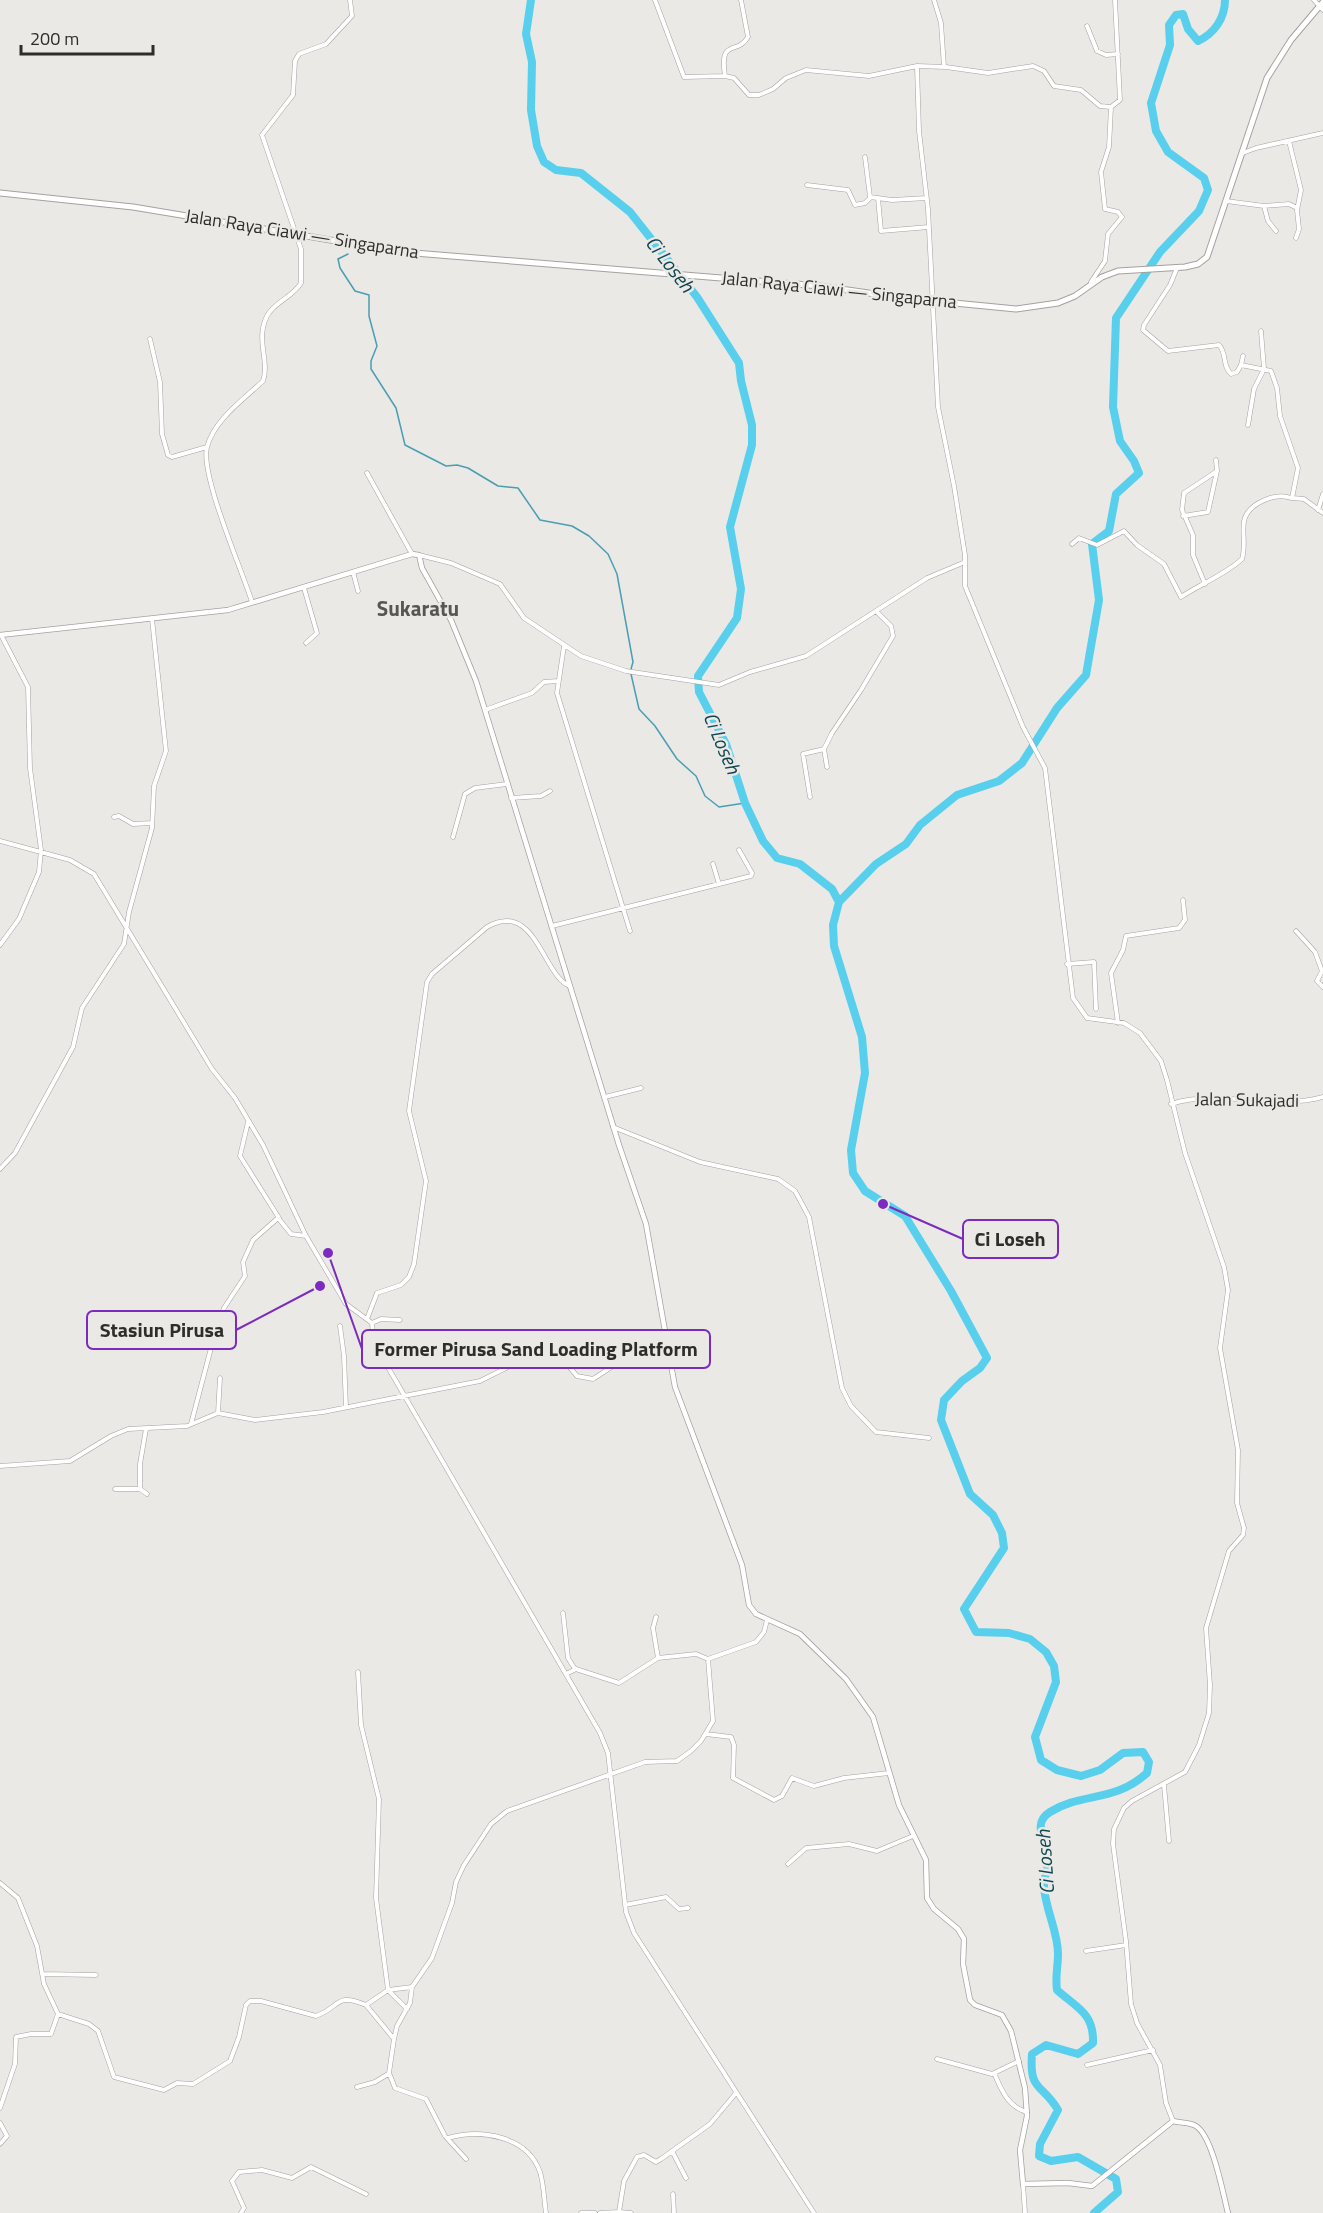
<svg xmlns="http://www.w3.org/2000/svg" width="1323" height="2213" viewBox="0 0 1323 2213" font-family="'Titillium Web',sans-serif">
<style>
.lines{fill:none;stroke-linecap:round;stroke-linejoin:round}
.stream{stroke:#4a9eb3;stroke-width:1.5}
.river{stroke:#57cfed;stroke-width:8}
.minor-casing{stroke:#a3a29e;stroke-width:5}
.tertiary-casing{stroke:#a3a29e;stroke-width:6}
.secondary-casing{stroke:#a3a29e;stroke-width:7}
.minor{stroke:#fff;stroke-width:4}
.tertiary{stroke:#fff;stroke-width:4.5}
.secondary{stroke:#fff;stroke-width:5}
.labels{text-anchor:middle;stroke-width:5;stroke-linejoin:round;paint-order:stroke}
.street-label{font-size:18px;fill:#2d2d2b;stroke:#eae9e5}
.water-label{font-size:20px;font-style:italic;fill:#104652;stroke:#eae9e5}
.quarter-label{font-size:21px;font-weight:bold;fill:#575653;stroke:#eae9e5}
.leader{fill:none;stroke:#7b2cbf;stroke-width:2}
.callout-dot{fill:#7b2cbf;stroke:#eae9e5;stroke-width:2}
.callout{fill:#eae9e5;stroke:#7b2cbf;stroke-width:2}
.callout-label{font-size:20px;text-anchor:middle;font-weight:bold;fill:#2d2d2b}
</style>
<rect width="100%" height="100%" fill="#eae9e5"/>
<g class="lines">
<path class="stream" d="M 348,254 L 338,259 L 340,268 L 355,291 L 369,295 L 369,316 L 377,346 L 371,361 L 371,369 L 396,408 L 405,445 L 446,466 L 457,465 L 468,468 L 498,486 L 518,488 L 540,520 L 572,526 L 589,536 L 608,554 L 617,574 L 633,662 L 631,669
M 631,674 L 639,709 L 655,726 L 677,759 L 696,776 L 705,796 L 719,807 L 745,803"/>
<path class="river" d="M 531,0 L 526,34 L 532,62 L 531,110 L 537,146 L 544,162 L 556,170 L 581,173 L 630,212 L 697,297 L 739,363 L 741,381 L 752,425 L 752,445 L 730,527 L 741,589 L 737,618 L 698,676 L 699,692 L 726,744 L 745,803 L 763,841 L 777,858 L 800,864 L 832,889 L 839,902 L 833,925 L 834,946 L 862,1037 L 865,1073 L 851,1150 L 853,1173 L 865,1191 L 905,1216 L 951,1291 L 987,1358 L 980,1368 L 962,1381 L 944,1400 L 941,1420 L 970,1494 L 993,1515 L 1002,1533 L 1004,1548 L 964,1609 L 976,1632 L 1009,1633 L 1030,1639 L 1046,1652 L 1054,1666 L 1056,1682 L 1035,1737 L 1041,1760 L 1057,1770 L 1081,1776 L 1100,1770 L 1123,1753 L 1143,1752 L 1149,1762 L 1147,1773 C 1114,1803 1082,1792 1050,1812 C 1032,1823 1045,1840 1048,1854 C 1050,1865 1044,1875 1044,1886 C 1045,1909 1058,1931 1058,1954 C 1058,1967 1055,1977 1057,1990 C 1077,2008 1094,2013 1093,2043 L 1078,2054 L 1046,2045 L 1032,2054 C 1029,2092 1042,2083 1058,2110 L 1040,2144 L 1039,2156 L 1051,2161 L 1078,2157 L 1116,2179 L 1118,2192 L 1094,2213
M 839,902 L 876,864 L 906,844 L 920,825 L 957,795 L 999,781 L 1022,763 L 1057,708 L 1086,675 L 1099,600 L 1092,544 L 1109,531 L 1116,494 L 1139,473 L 1134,461 L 1120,441 L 1113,407 L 1116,318 L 1160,252 L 1199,211 L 1208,190 L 1204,178 L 1168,152 L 1156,131 L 1151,103 L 1170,45 L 1169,25 L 1176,15 L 1183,14 L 1188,29 L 1198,41 C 1214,34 1225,18 1225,0"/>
<defs>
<path id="minor" d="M 655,0 L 684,77 L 725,76 L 734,78 L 749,95 L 759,95 L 773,89 L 786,78 L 806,70 L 869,76 L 917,66 L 946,67 L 988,73 L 1033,66 L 1044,71 L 1054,86 L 1081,90 L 1100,106 L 1111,107 L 1120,100 L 1115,0
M 934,0 L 941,23 L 944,67
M 1314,0 L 1323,10
M 1087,26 L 1097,51 L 1106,55 L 1118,54
M 917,66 L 919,131 L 928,209 L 938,407 L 954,486 L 965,555 L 965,586 L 1023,727 L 1045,768 L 1073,998 L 1087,1018 L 1124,1023 L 1140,1033 L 1161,1061 L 1167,1080 L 1185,1153 L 1224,1267 L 1228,1290 L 1220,1348 L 1238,1450 L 1237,1503 L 1244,1528 L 1243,1535 L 1229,1551 L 1206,1628 L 1210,1685 L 1209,1713 L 1199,1745 L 1185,1772 L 1132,1801 L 1124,1808 L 1114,1829 L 1113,1844 L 1126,1941 L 1131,2004 L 1137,2023 L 1160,2065 L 1166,2103 L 1173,2121
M 725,76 C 719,37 737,56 748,37 L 741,0
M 1289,141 L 1301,190 L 1297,210 L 1299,229 L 1296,238
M 1243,153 L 1256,148 L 1323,133
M 865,157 L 870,197 L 892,200 L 927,198
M 807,185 L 848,190 L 855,205 L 865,203 L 871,197
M 878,198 L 881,231 L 929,227
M 1226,201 L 1264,206 L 1289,204 L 1297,208
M 1264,206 L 1268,221 L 1276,231
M 1177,268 L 1170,285 L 1144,325 L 1143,330 L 1168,351 L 1219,345 C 1227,353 1222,366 1231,374 L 1237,372 L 1241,365 L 1271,371 L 1277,388 L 1280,416 L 1298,468 L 1292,498 L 1304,499 L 1323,513
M 1091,282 L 1105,261 L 1108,234 L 1122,217 L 1118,212 L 1105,209 L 1101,172 L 1109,147 L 1111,107
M 150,339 L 160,382 L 162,434 L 168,455 L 172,457 L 207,447
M 1241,365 L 1243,356
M 1248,425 L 1254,389 L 1264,369 L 1261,331
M 367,473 L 412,554
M 1318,510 L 1323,494
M 1183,516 L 1208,512 L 1217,471 L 1216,460
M 1072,544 L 1079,538 L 1097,545 L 1124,531 L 1137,545 L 1164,564 L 1181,597 C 1199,585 1226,574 1242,559 C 1246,546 1242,533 1244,521 C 1248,503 1276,492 1291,498
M 419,555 L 451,563 L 500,584 L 524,618 L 581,656 L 626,671 L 719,685 L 750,672 L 806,656 L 927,578 L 965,562
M 353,572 L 358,591
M 1205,584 L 1193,555 L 1193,535 L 1182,510 L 1184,493 L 1217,471
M 304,588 L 317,633 L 306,643
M 252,602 C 242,570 200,475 207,447 C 214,420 244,399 263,381 C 270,361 255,340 267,316 C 274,302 293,297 301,283 L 301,249 L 262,135 L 293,95 L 295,61 L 299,54 L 326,44 L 352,16 L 350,0
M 564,646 L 557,693 L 630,931
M 485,710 L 532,693 L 544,682 L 558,681
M 827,767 L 824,749 L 832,733 L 861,690 L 893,636 L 891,626 L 877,612
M 810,797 L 803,754 L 824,749
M 511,798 L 541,796 L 550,791
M 114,817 L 119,816 L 133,824 L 152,823
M 453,837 L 465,794 L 475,788 L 507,784
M 0,841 L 70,860 L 94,874 L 212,1069 L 235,1098 L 263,1145 L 306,1236 L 346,1304 L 372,1323 L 373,1335 L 382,1357 L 600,1733 L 608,1753 L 626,1912 L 634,1933 L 814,2213
M 713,864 L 719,884
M 552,926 L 751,876 L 752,873 L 739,850
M 1296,931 L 1315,952 L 1322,971 L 1317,981 L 1323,987
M 0,945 L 19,919 L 39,872 L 41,850 L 30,768 L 28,687 L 1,635
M 1067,964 L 1094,962 L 1096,1009
M 1118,1023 L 1111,973 L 1123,950 L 1126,936 L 1179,928 L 1185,920 L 1183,900
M 605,1097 L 641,1088
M 1171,1104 C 1221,1088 1273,1111 1323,1097
M 248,1122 L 240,1156 L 279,1218
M 613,1127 L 700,1162 L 778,1179 L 795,1191 L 809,1217 L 842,1388 L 851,1406 L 876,1432 L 929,1438
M 0,1169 L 15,1153 L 73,1047 L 82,1008 L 124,944 L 129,912 L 152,828 L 154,786 L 166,751 L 152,619
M 367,1319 L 377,1293 L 401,1285 L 409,1277 L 414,1264 L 426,1181 L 409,1111 L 427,982 L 432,974 L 487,927 C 536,899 543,977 570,986
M 372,1323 L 381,1319 L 400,1320
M 340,1326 L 344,1356 L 346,1407
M 218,1413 L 220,1378
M 191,1424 L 215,1333 L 224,1308 L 245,1276 L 243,1262 L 253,1240 L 278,1218 L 291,1234 L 306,1236
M 0,1466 L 70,1461 L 111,1436 L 128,1429 L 187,1426 L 218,1413 L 255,1420 L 323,1412 L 480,1381 L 512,1365 L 558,1359 L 565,1362 L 577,1376 L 593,1379 C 621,1361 633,1351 666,1343
M 115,1489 L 140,1489 L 147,1494
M 140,1489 L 140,1464 L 146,1429
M 563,1613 L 568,1658 L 575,1669
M 656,1617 L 653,1628 L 658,1658
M 358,1672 L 361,1725 L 379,1799 L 376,1898 L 388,1990 L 407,2009
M 566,1674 L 576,1669 L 619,1683 L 658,1658 L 696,1654 L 708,1659
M 706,1734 L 731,1737 L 734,1745 L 733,1778 L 774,1800 L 782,1796 L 792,1778 L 814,1786 L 844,1778 L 889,1773
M 1164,1785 L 1169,1841
M 788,1864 L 806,1848 L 849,1844 L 877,1851 L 913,1836
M 0,1883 L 18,1898 L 37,1946 L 44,1984 L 58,2014 L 51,2034 L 31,2034 L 16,2037 L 15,2064 L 0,2108
M 625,1905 L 666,1897 L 679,1909 L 688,1908
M 1086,1951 L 1126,1945
M 42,1974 L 96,1975
M 366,2005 L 394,2039
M 58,2014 L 89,2024 L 98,2031 L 114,2077 L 164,2090 L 177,2083 L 193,2084 L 230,2061 L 239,2037 L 246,2005 L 250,2001 L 261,2001 L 316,2016 C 341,2007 335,1992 366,2005 L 388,1990 L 412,1987
M 937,2059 L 992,2074 L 1019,2061
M 1087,2065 L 1153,2050
M 994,2073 C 1002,2091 1008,2107 1027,2112
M 357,2087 L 375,2082 L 388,2074
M 0,2123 L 7,2136 L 0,2144
M 448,2138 C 480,2129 527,2135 540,2172 C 544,2185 544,2200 546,2213
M 672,2151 L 686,2178
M 466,2159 L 445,2136 L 426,2099 L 395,2088 L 389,2073 L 394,2039 L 397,2026 L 410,2003 L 412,1987 L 432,1958 L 452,1903 L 456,1882 L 464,1865 L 491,1824 L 507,1811 L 645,1762 L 677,1761 L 691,1751 L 701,1741 L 713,1721 L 708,1659 L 756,1642 L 764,1632 L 767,1620
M 1023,2184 L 1025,2213
M 673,2194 L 674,2213
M 619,2212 L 631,2213
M 241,2213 L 244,2208 L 232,2181 L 239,2172 L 262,2170 L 292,2178 L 311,2167 L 366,2194
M 581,2213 L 595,2213
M 600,2213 L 619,2212 L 624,2181 L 637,2157 L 644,2155 L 656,2162 L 661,2159 L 710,2124 L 736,2093"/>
<path id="tertiary" d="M 0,635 L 228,610 L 412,554 L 419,555 L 422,568 L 451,620 L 476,681 L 619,1145 L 646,1224 L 675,1387 L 742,1565 L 749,1605 L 756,1614 L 800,1634 L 846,1679 L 873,1717 L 899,1805 L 926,1860 L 927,1898 L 934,1909 L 958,1929 L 964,1939 L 963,1964 L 970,2000 L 975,2005 L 1002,2015 L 1011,2031 L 1025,2088 L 1027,2116 L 1020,2150 L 1023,2184 L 1068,2183 L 1092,2186 L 1173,2121 C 1180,2123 1190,2122 1196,2126 C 1213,2137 1223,2194 1228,2213"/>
<path id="secondary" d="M 0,193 L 133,207 L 402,252 L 820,286 L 903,298 L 1016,309 L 1058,303 L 1075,296 L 1102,277 L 1118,271 L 1185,267 L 1198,264 L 1207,257 L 1267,78 L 1291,40 L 1323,2"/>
</defs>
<use href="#minor" class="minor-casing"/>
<use href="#tertiary" class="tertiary-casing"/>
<use href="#secondary" class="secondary-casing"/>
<use href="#minor" class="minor"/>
<use href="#tertiary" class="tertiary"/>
<use href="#secondary" class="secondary"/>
</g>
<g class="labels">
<g class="street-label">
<text transform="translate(302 234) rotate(9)" y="6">Jalan Raya Ciawi — Singaparna</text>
<text transform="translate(839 290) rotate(6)" y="6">Jalan Raya Ciawi — Singaparna</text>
<text transform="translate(1247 1100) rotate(1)" y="6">Jalan Sukajadi</text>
</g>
<g class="water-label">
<text transform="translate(670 264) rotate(52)" y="7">Ci Loseh</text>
<text transform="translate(722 743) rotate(67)" y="7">Ci Loseh</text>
<text transform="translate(1045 1862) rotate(-94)" y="7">Ci Loseh</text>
</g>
<g class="quarter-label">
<text x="418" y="616">Sukaratu</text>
</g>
</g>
<path class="leader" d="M883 1204L963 1239M320 1286L236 1330M328 1253L362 1349"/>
<g class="callout-dot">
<circle cx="883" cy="1204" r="6"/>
<circle cx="320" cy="1286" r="6"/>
<circle cx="328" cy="1253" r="6"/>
</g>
<g class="callout">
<rect x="963" y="1220" width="95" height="38" rx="6"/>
<rect x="87" y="1311" width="149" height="38" rx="6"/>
<rect x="362" y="1330" width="348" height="38" rx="6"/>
</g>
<g class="callout-label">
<text x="1010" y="1246">Ci Loseh</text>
<text x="162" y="1337">Stasiun Pirusa</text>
<text x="536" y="1356">Former Pirusa Sand Loading Platform</text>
</g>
<path d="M21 45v9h132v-9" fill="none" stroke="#2d2d2b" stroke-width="3"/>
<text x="30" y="45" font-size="18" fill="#2d2d2b" stroke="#eae9e5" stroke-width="4.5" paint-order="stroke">200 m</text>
</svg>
